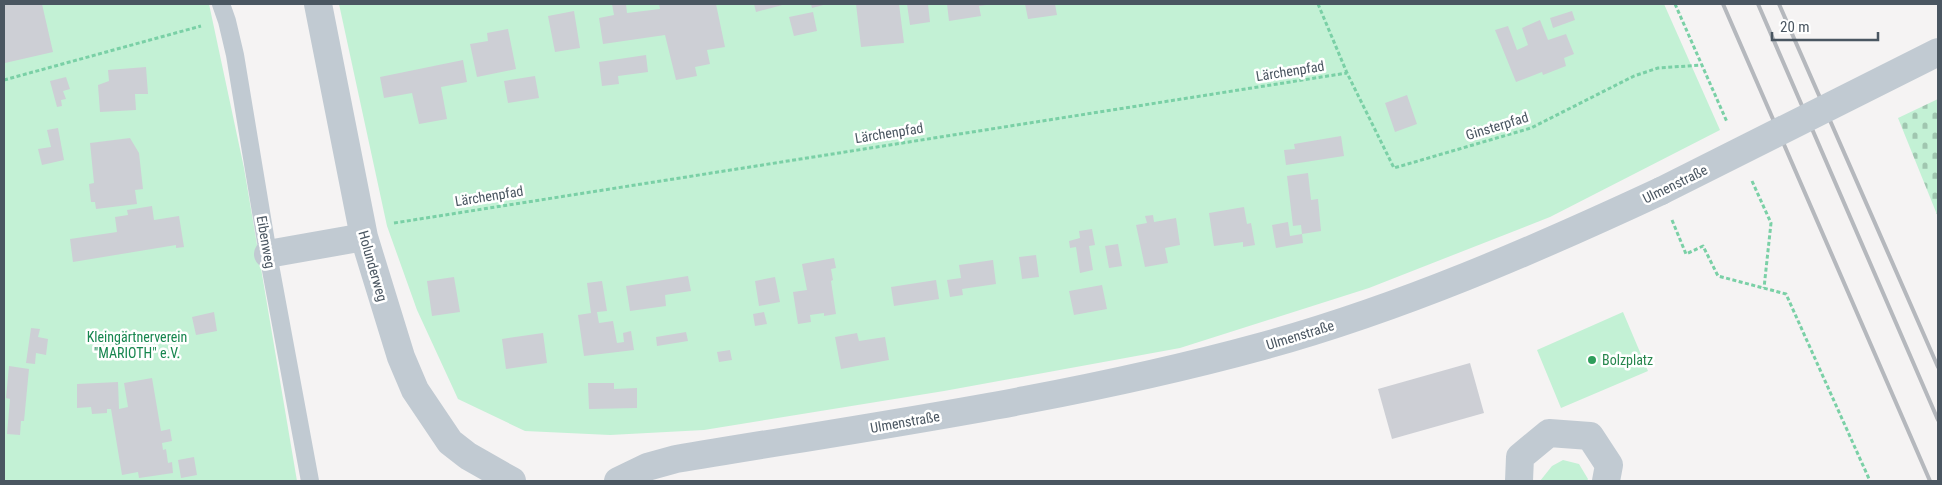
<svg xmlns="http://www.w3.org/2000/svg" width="1942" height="485" viewBox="0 0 1942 485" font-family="'Roboto Condensed',sans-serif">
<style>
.green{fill:#c3f1d5}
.cemetery{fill:url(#cemetery-stones)}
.building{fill:#cdcfd5}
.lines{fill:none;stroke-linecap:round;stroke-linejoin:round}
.path{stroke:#7ad0a6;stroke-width:3;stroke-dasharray:4 2.5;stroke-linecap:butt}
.service{stroke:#c1cad2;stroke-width:18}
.minor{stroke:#c1cad2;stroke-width:28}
.rail{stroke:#b5b8bd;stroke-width:4}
.minor-bridge{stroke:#c1cad2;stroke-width:28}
.leisure-dot{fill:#2e9e5b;stroke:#fff;stroke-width:2}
.labels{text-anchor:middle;stroke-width:5;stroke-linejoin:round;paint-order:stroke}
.street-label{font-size:14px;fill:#4a5661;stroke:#fff}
.park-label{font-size:14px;fill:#17864f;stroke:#fff}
.leisure-label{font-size:14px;fill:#27864d;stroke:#fff;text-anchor:start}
</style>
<defs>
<pattern id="cemetery-stones" width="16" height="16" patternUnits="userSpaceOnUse" patternTransform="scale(1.25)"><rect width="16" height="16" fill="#c3f1d5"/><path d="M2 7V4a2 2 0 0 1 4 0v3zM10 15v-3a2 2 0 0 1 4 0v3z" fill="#a0c6b0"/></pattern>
</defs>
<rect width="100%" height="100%" fill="#f5f3f3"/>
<path class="green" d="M 4,4 L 209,4 L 244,168 L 297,481 L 4,481 Z
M 339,4 L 1664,4 L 1720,130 L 1550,217 L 1369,288 L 1180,348 L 944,391 L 704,430 L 610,435 L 525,431 L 458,399 L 417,310 L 387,226 Z
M 1623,312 L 1648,371 L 1561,408 L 1537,350 Z
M 1563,460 L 1579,464 L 1588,479 L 1587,481 L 1540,481 L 1552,466 Z"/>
<path class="cemetery" d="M 1938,99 L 1938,217 L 1898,118 Z"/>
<path class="building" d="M 4,4 L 42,4 L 53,52 L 5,63 Z
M 612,4 L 626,4 L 627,13 L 660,9 L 659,4 L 716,4 L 725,47 L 707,50 L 710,64 L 695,67 L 697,76 L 676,80 L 665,35 L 603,44 L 599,18 L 614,15 Z
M 754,4 L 786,4 L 756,12 Z
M 811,4 L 827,4 L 812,8 Z
M 856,4 L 899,4 L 904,43 L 861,47 Z
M 907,4 L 928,4 L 930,22 L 910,25 Z
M 947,4 L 986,4 L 986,5 L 979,6 L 981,16 L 949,21 Z
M 1025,4 L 1055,4 L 1057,15 L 1028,19 Z
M 574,11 L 580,48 L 555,52 L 548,16 Z
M 1572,11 L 1575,20 L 1553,28 L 1550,18 Z
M 813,12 L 817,31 L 794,36 L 789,17 Z
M 1540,20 L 1548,40 L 1566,34 L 1574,54 L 1564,58 L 1566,66 L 1543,75 L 1542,72 L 1516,82 L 1495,30 L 1508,26 L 1517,50 L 1528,45 L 1522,28 Z
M 508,29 L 516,69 L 477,77 L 470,44 L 488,41 L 487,33 Z
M 646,55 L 648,72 L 618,76 L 619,84 L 602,86 L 599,62 Z
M 463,60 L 467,82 L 441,87 L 447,119 L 419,124 L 412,93 L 384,98 L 380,77 Z
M 146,67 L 148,94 L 135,94 L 136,110 L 100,112 L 98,85 L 109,81 L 108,70 Z
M 535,76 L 539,98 L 508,103 L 504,81 Z
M 66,77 L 70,89 L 63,91 L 66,99 L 61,100 L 62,106 L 57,107 L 50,81 Z
M 1407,95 L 1417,124 L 1395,132 L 1385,103 Z
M 58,128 L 64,160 L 42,165 L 38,149 L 51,147 L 47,130 Z
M 1341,136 L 1344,156 L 1286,165 L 1284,150 L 1295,149 L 1294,144 Z
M 130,138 L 139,153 L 143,189 L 135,190 L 137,204 L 96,209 L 95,202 L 91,202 L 89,184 L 94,183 L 90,143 Z
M 1308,173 L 1311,200 L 1318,199 L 1321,231 L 1302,234 L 1303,243 L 1276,248 L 1272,225 L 1288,222 L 1290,236 L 1302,234 L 1301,225 L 1293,226 L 1287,176 Z
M 152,206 L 154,220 L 179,216 L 184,247 L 176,248 L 176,245 L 73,262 L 70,239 L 117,232 L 115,217 L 128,215 L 127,210 Z
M 1244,207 L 1247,224 L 1251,223 L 1255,245 L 1243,247 L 1243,242 L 1214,246 L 1209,213 Z
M 1153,215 L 1154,222 L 1176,218 L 1180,245 L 1165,248 L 1168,263 L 1145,267 L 1136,225 L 1147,223 L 1145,216 Z
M 1092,229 L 1095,245 L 1089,246 L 1093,270 L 1080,273 L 1076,247 L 1070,248 L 1069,241 L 1080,238 L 1079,231 Z
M 1118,244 L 1122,266 L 1109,268 L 1105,246 Z
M 1036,255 L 1039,277 L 1022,279 L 1019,257 Z
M 834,258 L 836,268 L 831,269 L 833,280 L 831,281 L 836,314 L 824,316 L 824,313 L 810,315 L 811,322 L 798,324 L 793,292 L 807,290 L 802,264 Z
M 993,260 L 996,284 L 962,289 L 963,295 L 950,297 L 947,280 L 961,278 L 959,265 Z
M 688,276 L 691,291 L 665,295 L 666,306 L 630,311 L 626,286 Z
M 454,277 L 460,312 L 432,316 L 427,281 Z
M 775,277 L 780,302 L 759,306 L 755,281 Z
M 936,280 L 939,299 L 894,306 L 891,287 Z
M 602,281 L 607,311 L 597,312 L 599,323 L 613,321 L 617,343 L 624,342 L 623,333 L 631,331 L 634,350 L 584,356 L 578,315 L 591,313 L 587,283 Z
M 1102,285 L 1107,309 L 1074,315 L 1069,291 Z
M 214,312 L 217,331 L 196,335 L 192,317 Z
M 764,312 L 767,324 L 755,326 L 753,314 Z
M 31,328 L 40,329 L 38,337 L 48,339 L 46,355 L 36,353 L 35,364 L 26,363 Z
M 686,332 L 688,341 L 657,346 L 656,337 Z
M 543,333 L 547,363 L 506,369 L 502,339 Z
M 857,333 L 859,341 L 885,337 L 889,360 L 841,369 L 835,337 Z
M 730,350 L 732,360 L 719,362 L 717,352 Z
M 1470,363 L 1484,413 L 1392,439 L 1378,389 Z
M 9,366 L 29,369 L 24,421 L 21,421 L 20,435 L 7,434 L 10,399 L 6,398 Z
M 152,378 L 161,431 L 170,429 L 172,441 L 162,443 L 163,450 L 166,449 L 168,463 L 172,462 L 173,473 L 139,478 L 138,472 L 122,475 L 111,409 L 107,409 L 107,413 L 92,414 L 91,407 L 77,408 L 77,384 L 118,382 L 119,409 L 128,407 L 124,383 Z
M 588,383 L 614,383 L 614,389 L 637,388 L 637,408 L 589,409 Z
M 194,457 L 197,475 L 181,478 L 178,460 Z"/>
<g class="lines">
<path class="path" d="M 1318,4 L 1347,73 L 1394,168 L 1531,128 L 1634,76 L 1658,68 L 1702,65
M 1675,4 L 1727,122
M 4,80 L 201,26
M 1752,181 L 1771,223 L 1764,288
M 1672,220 L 1686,254 L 1703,246 L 1718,276 L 1786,294 L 1870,481
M 394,223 L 1347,73"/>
<path class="service" d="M 221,4 L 227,21 L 235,55 L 268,254 L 310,481"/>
<path class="minor" d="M 318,4 L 364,237 L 401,357 L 415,390 L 450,442 L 468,456 L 512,481
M 268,254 L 364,237
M 618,481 L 647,467 L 676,459 C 873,426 1070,399 1263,346 C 1401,308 1532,251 1661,191
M 1519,481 L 1520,457 L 1549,433 L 1590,436 L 1609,465 L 1606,481"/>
<path class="rail" d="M 1723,4 L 1930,481
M 1758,4 L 1938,420
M 1779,4 L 1938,367"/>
<path class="minor-bridge" d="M 1661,191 L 1938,52"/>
</g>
<circle class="leisure-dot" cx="1592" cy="360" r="5"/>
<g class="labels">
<g class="street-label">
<text transform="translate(1290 71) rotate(-9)" y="5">Lärchenpfad</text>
<text transform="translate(1497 126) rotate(-17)" y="5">Ginsterpfad</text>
<text transform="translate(889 133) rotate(-9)" y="5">Lärchenpfad</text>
<text transform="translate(1675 184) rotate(-26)" y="5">Ulmenstraße</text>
<text transform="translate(489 196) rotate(-9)" y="5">Lärchenpfad</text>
<text transform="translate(266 242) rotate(80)" y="5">Eibenweg</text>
<text transform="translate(373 266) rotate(74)" y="5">Holunderweg</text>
<text transform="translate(1300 335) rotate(-17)" y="5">Ulmenstraße</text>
<text transform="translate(905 422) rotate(-10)" y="5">Ulmenstraße</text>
</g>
<g class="park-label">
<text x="137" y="342">Kleingärtnerverein<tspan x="137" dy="16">"MARIOTH" e.V.</tspan></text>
</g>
<g class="leisure-label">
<text x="1602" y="365">Bolzplatz</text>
</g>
</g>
<rect width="1942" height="485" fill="none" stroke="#4a5661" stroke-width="10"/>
<path d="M1772 32v8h106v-8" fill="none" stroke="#4a5661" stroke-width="2.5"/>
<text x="1780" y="32" font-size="15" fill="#4a5661" stroke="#ffffff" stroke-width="4" paint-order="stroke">20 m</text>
</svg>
